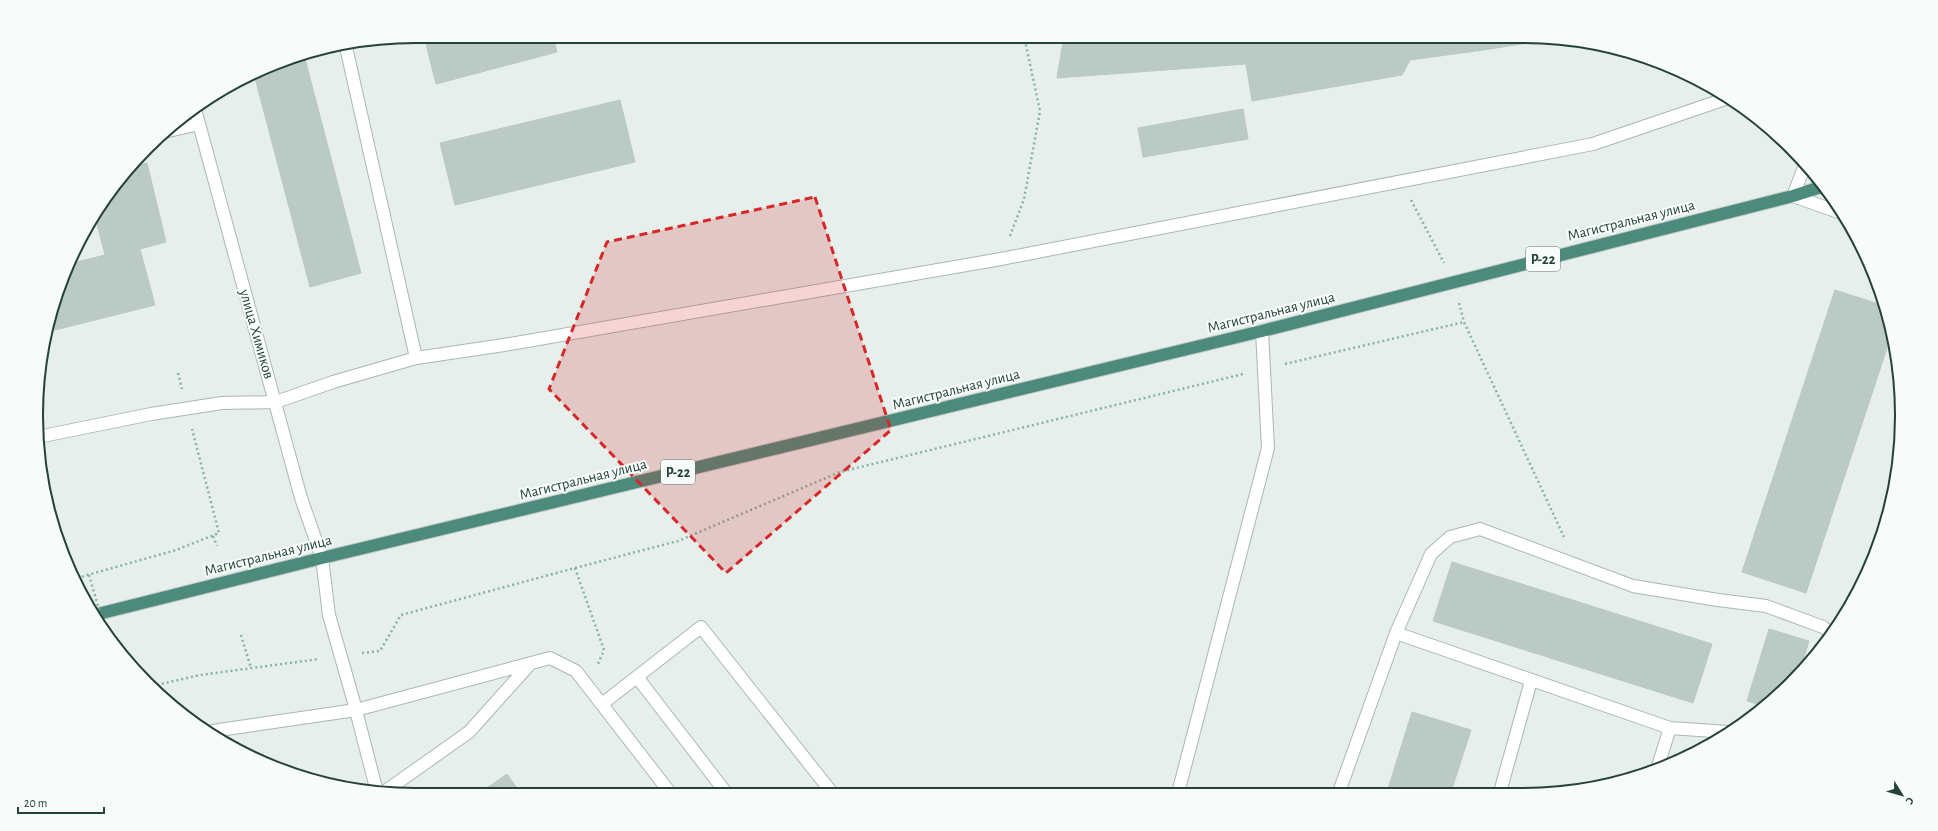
<svg xmlns="http://www.w3.org/2000/svg" width="1938" height="831" viewBox="0 0 1938 831" font-family="'Alegreya Sans',sans-serif">
<style>
.building{fill:#bbcac4;stroke:#b8c9c2}
.lines{fill:none;stroke-linecap:round;stroke-linejoin:round}
.service-casing{stroke:#a8b8b2;stroke-width:14}
.minor-casing{stroke:#a8b8b2;stroke-width:14}
.secondary-casing{stroke:#a4bbb3;stroke-width:14}
.trunk-casing{stroke:#c2cac8;stroke-width:14}
.path{stroke:#86b3a5;stroke-width:2.5;stroke-dasharray:2 3;stroke-linecap:butt}
.service{stroke:#fff;stroke-width:12}
.minor{stroke:#fff;stroke-width:12}
.secondary{stroke:#fff;stroke-width:12}
.trunk{stroke:#4c8a7c;stroke-width:12}
.path-bridge{stroke:#86b3a5;stroke-width:2.5;stroke-dasharray:2 3;stroke-linecap:butt}
.marked{fill:#d62828;fill-opacity:0.2;stroke:#d62828;stroke-width:3;stroke-dasharray:8 5;stroke-linejoin:round}
.labels{text-anchor:middle;stroke-width:4;stroke-linejoin:round;paint-order:stroke}
.shield{fill:#f7fbf9;stroke:#637a73;stroke-width:1}
.shield-label{font-size:14px;font-weight:bold;fill:#24423a}
.street-label{font-size:15px;fill:#24423a;stroke:#f7fbf9}
.rim{fill:none;stroke:#24423a;stroke-width:2}
</style>
<rect width="100%" height="100%" fill="#e6efeb"/>
<path class="building" d="M 424,36 L 553,36 L 557,52 L 436,84 Z
M 1064,36 L 1475,36 L 1476,51 L 1410,60 L 1402,75 L 1252,101 L 1246,64 L 1057,78 Z
M 1476,36 L 1523,36 L 1547,40 L 1477,51 Z
M 304,55 L 361,273 L 310,287 L 254,74 L 293,56 Z
M 620,100 L 635,162 L 455,205 L 440,143 Z
M 1243,109 L 1248,139 L 1143,157 L 1138,128 Z
M 147,163 L 166,242 L 140,249 L 155,305 L 47,332 L 73,263 L 105,255 L 95,216 L 136,166 Z
M 1835,290 L 1885,306 L 1892,333 L 1806,593 L 1742,572 Z
M 1452,562 L 1712,644 L 1693,703 L 1433,621 Z
M 1769,629 L 1809,641 L 1800,670 L 1764,706 L 1747,701 Z
M 1412,712 L 1471,730 L 1451,792 L 1387,792 Z
M 507,774 L 522,795 L 477,795 Z"/>
<g class="lines">
<defs>
<path id="service" d="M 346,47 L 416,358
M 164,132 L 199,124
M 276,402 L 333,382 L 416,358 L 504,345 L 1001,259 L 1593,144 L 1728,98
M 322,558 L 329,615 L 353,699 L 376,788
M 1396,633 L 1431,554 L 1450,537 L 1480,529 L 1633,586 L 1718,600 L 1766,606 L 1823,627 L 1831,633
M 637,677 L 727,794
M 602,704 L 701,627 L 833,794
M 212,731 L 356,710 L 550,658 L 576,671 L 671,794
M 1657,769 L 1670,728
M 387,790 L 469,732 L 530,664
M 1339,792 L 1396,633 L 1670,728 L 1728,732
M 1500,792 L 1531,681
M 1178,793 L 1268,448 L 1262,331"/>
<path id="minor" d="M 195,109 L 301,498 L 322,558
M 1793,196 L 1841,213
M 38,437 L 151,414 L 222,403 L 276,402"/>
<path id="secondary" d="M 1793,196 L 1805,165"/>
<path id="trunk" d="M 94,615 L 322,558 L 1262,331 L 1793,196 L 1824,186"/>
</defs>
<use href="#service" class="service-casing"/>
<use href="#minor" class="minor-casing"/>
<use href="#secondary" class="secondary-casing"/>
<use href="#trunk" class="trunk-casing"/>
<path class="path" d="M 1411,200 L 1444,263
M 1010,236 L 1024,199 L 1040,111 L 1024,36
M 1459,303 L 1464,322 L 1564,537
M 1285,364 L 1464,322
M 178,373 L 182,389
M 213,536 L 217,546
M 575,568 L 678,541 L 840,472 L 1243,374
M 77,578 L 176,550 L 219,533 L 192,429
M 241,635 L 251,668
M 362,653 L 380,651 L 401,615 L 575,568 L 604,650 L 598,664
M 152,686 L 200,675 L 319,659"/>
<use href="#service" class="service"/>
<use href="#minor" class="minor"/>
<use href="#secondary" class="secondary"/>
<use href="#trunk" class="trunk"/>
<path class="path-bridge" d="M 89,575 L 105,630"/>
</g>
<path class="marked" d="M 815,197 L 891,430 L 726,573 L 549,389 L 607,242 Z"/>
<g class="labels">
<g class="shield">
<rect x="1526" y="247" width="34" height="24" rx="3"/>
<rect x="661" y="460" width="34" height="24" rx="3"/>
</g>
<g class="shield-label">
<text x="1543" y="264">Р-22</text>
<text x="678" y="477">Р-22</text>
</g>
<g class="street-label">
<text transform="translate(1631 220) rotate(-14)" y="5">Магистральная улица</text>
<text transform="translate(1271 312) rotate(-14)" y="5">Магистральная улица</text>
<text transform="translate(257 334) rotate(74)" y="5">улица Химиков</text>
<text transform="translate(956 389) rotate(-14)" y="5">Магистральная улица</text>
<text transform="translate(583 479) rotate(-14)" y="5">Магистральная улица</text>
<text transform="translate(268 555) rotate(-14)" y="5">Магистральная улица</text>
</g>
</g>
<path d="M0 0H1938V831H0ZM415 43H1523A372 372 0 0 1 1895 415V416A372 372 0 0 1 1523 788H415A372 372 0 0 1 43 416V415A372 372 0 0 1 415 43Z" fill="#f7fbf9" fill-rule="evenodd"/>
<path class="rim" d="M415 43H1523A372 372 0 0 1 1895 415V416A372 372 0 0 1 1523 788H415A372 372 0 0 1 43 416V415A372 372 0 0 1 415 43Z"/>
<g transform="translate(1902 795) rotate(127)" stroke="#f7fbf9" stroke-width="3" paint-order="stroke">
<path d="M0-3L7 15L0 10L-7 15Z" fill="#24423a"/>
<text y="-6" font-size="11" font-weight="bold" text-anchor="middle" fill="#24423a">С</text>
</g>
<path d="M18 807v6h86v-6" fill="none" stroke="#24423a" stroke-width="2"/>
<text x="24" y="807" font-size="12" fill="#24423a" stroke="#f7fbf9" stroke-width="3" paint-order="stroke">20 m</text>
</svg>
